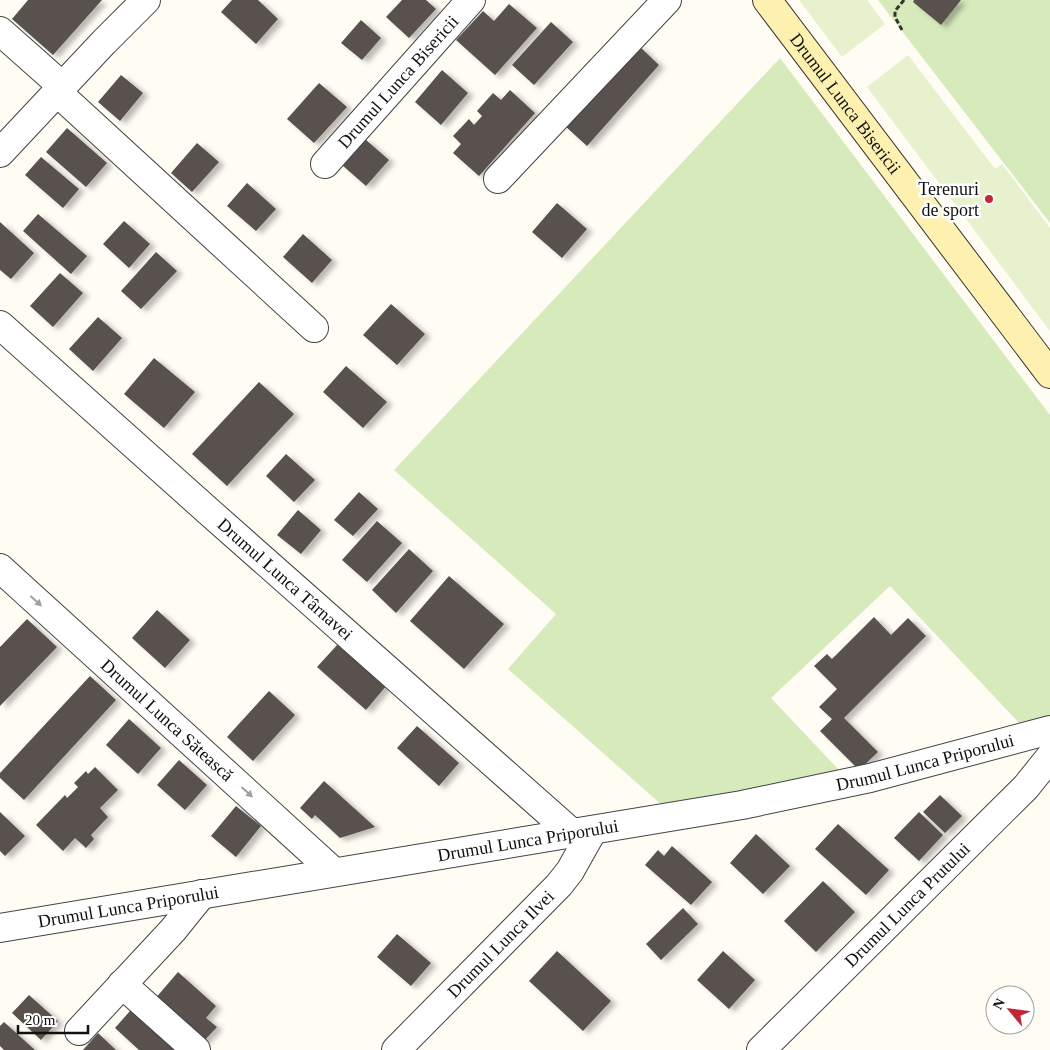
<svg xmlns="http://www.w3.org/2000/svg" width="1050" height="1050" viewBox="0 0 1050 1050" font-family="'Times New Roman',serif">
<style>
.green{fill:#d7eabc}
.pitch{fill:#e7f1ce}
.building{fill:#59514d;filter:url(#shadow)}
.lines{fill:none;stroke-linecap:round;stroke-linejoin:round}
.street-casing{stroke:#434343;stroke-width:30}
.secondary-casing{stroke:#323232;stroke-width:30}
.path{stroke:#323232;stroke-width:3;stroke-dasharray:5 2.5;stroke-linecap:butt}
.street{stroke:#fff;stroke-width:28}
.secondary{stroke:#fef1af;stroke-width:28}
.oneway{fill:#9f9f9f}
.poi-dot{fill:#c22738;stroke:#fff;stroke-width:2}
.labels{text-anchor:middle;stroke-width:5;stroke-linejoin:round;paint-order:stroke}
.street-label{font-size:18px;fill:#101010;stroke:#fff}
.poi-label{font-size:18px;fill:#101010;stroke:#fff;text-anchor:end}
</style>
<defs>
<filter id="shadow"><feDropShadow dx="5.5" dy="3" stdDeviation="2.5" flood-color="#0004"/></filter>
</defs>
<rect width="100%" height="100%" fill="#fffcf4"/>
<path class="green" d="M 878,0 L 1050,0 L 1050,223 Z
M 780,58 L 1050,415 L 1050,718 L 1024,728 L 890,586 L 771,698 L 841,772 L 663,806 L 508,669 L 556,614 L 394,470 Z"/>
<path class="pitch" d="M 799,0 L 867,0 L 885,24 L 842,57 Z
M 908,55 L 995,169 L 1002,164 L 1050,228 L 1050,331 L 867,87 Z"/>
<path class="building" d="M 28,0 L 102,0 L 53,55 L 12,19 Z
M 232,0 L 258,0 L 278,19 L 256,44 L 221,12 Z
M 402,0 L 426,0 L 436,9 L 409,38 L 386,17 Z
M 914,0 L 961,0 L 941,25 L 913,2 Z
M 509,4 L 537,28 L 495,75 L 456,40 L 483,11 L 494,21 Z
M 361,20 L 381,38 L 362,60 L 341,43 Z
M 551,22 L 573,42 L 534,85 L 512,65 Z
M 638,45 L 659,65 L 587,146 L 565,126 Z
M 442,70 L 468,93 L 441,125 L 415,102 Z
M 121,75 L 143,93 L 120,121 L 98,102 Z
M 319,83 L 347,107 L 314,143 L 287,119 Z
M 510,90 L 535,113 L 479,176 L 453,153 L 461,144 L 453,136 L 469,119 L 474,125 L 482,116 L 477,111 L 493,93 L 501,100 Z
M 67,128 L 107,163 L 86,187 L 46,152 Z
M 365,139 L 389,160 L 366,186 L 342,165 Z
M 197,143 L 219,162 L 192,192 L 171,173 Z
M 41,157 L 79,189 L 63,208 L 25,175 Z
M 247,183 L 276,209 L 256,231 L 227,206 Z
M 557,203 L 587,229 L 562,258 L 532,232 Z
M 38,214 L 87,256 L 71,274 L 23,231 Z
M 124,221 L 150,244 L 129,268 L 103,244 Z
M 0,222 L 34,253 L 11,279 L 0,270 Z
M 303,234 L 332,260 L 312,283 L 283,257 Z
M 156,252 L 177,271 L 141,309 L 121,291 Z
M 60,273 L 83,293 L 53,327 L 30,306 Z
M 391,304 L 425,334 L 397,365 L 363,335 Z
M 98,317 L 122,338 L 93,371 L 69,349 Z
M 154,358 L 195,392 L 164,428 L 124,394 Z
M 346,366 L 387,402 L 363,428 L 323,392 Z
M 259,382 L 294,414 L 227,486 L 192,454 Z
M 286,454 L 315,480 L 294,502 L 266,476 Z
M 359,492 L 378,509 L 353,536 L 334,520 Z
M 298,510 L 321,530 L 301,554 L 277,535 Z
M 377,521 L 402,543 L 367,582 L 342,560 Z
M 409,549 L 433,571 L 396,613 L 372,590 Z
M 449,576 L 504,624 L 464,669 L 410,621 Z
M 157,610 L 190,640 L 165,668 L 132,638 Z
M 874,617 L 891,635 L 908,618 L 926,636 L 844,718 L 878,752 L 859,770 L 820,731 L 832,719 L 819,707 L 837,689 L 814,666 L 827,654 L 832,659 Z
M 27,619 L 57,647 L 0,706 L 0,647 Z
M 338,644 L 386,686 L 366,710 L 317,667 Z
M 90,676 L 116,700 L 24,800 L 0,778 L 0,773 Z
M 269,691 L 295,715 L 253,761 L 227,737 Z
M 129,719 L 161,748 L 138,774 L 106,745 Z
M 417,726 L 459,763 L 439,786 L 397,748 Z
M 179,760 L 207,785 L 185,810 L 157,785 Z
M 95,767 L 118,790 L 100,808 L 108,817 L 91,835 L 94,839 L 86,848 L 75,838 L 63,851 L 36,825 L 65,795 L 67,798 L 78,787 L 74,783 L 86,771 L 88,774 Z
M 324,781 L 375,827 L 340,838 L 315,815 L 312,819 L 300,808 Z
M 940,795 L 962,816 L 945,833 L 923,812 Z
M 236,806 L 261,826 L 236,857 L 211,836 Z
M 0,812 L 25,836 L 5,856 L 0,851 Z
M 919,812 L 943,835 L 919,861 L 894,838 Z
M 838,824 L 889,870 L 866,895 L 815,849 Z
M 756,834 L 790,866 L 763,894 L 730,863 Z
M 672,846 L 712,882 L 691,905 L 645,865 L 658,850 L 664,856 Z
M 823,881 L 855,912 L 816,952 L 784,921 Z
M 683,908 L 698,924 L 661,960 L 646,944 Z
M 397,934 L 431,963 L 411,986 L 377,957 Z
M 557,951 L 611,1001 L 583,1031 L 529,981 Z
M 723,951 L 755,980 L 729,1009 L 697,980 Z
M 178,972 L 216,1006 L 206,1018 L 217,1027 L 202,1043 L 154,1000 Z
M 29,995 L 58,1021 L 41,1040 L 12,1013 Z
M 137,1003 L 188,1050 L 139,1050 L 115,1028 Z
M 4,1022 L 35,1050 L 4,1050 L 0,1046 L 0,1026 Z
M 98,1033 L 116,1050 L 83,1050 Z"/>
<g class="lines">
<defs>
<g id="street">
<path d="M 0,31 L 62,86"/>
<path d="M 57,92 L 314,328"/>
<path d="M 0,153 L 104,42 L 146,0"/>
<path id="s1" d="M 325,164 L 471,0"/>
<path d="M 498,179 L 667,0"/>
<path id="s2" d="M 0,325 L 207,510 L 572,833"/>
<path id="s3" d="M 0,568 L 334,872"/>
<path id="s4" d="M 0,928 L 742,805 L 870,778 L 1050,730"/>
<path d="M 122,984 L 196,1050"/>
<path d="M 79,1031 L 173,930 L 202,894"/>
<path id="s5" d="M 396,1050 L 559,885 L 570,871 L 593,830"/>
<path id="s6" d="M 761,1050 L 1026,787 L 1050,757"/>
</g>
<g id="secondary">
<path id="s7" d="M 767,0 L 1050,374"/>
</g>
</defs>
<use href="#street" class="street-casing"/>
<use href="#secondary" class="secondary-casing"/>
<path class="path" d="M 902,30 L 895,17 L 895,11 L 904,0"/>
<use href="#street" class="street"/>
<use href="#secondary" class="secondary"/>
</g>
<defs><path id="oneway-solid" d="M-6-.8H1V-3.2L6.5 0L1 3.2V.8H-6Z" transform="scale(1.25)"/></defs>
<g class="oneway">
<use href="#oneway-solid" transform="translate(36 601) rotate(42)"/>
<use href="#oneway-solid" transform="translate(247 792) rotate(42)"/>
</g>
<circle class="poi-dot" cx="989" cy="199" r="5"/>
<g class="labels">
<g class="street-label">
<text dy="6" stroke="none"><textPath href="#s1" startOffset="110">Drumul Lunca Bisericii</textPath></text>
<text dy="6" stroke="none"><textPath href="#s7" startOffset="130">Drumul Lunca Bisericii</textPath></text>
<text dy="6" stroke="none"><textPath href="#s2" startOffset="382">Drumul Lunca Târnavei</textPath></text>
<text dy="6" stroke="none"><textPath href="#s3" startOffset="226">Drumul Lunca Sătească</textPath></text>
<text dy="6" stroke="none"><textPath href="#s4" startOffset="940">Drumul Lunca Priporului</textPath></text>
<text dy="6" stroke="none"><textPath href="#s4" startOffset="535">Drumul Lunca Priporului</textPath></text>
<text dy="6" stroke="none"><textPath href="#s6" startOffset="206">Drumul Lunca Prutului</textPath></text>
<text dy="6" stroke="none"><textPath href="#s4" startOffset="130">Drumul Lunca Priporului</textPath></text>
<text dy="6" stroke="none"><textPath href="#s5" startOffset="149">Drumul Lunca Ilvei</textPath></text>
</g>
<g class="poi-label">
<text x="979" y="195">Terenuri<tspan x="979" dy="21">de sport</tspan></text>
</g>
</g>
<g transform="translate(1010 1010) rotate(299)"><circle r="24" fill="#ffffff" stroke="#9f9f9f"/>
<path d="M0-4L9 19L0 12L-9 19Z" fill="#c22738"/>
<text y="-8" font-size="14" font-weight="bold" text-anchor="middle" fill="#101010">N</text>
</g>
<path d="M18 1025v8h70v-8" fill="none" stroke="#101010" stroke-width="2.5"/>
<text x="25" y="1025" font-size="15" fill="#101010" stroke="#ffffff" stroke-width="4" paint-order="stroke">20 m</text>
</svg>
